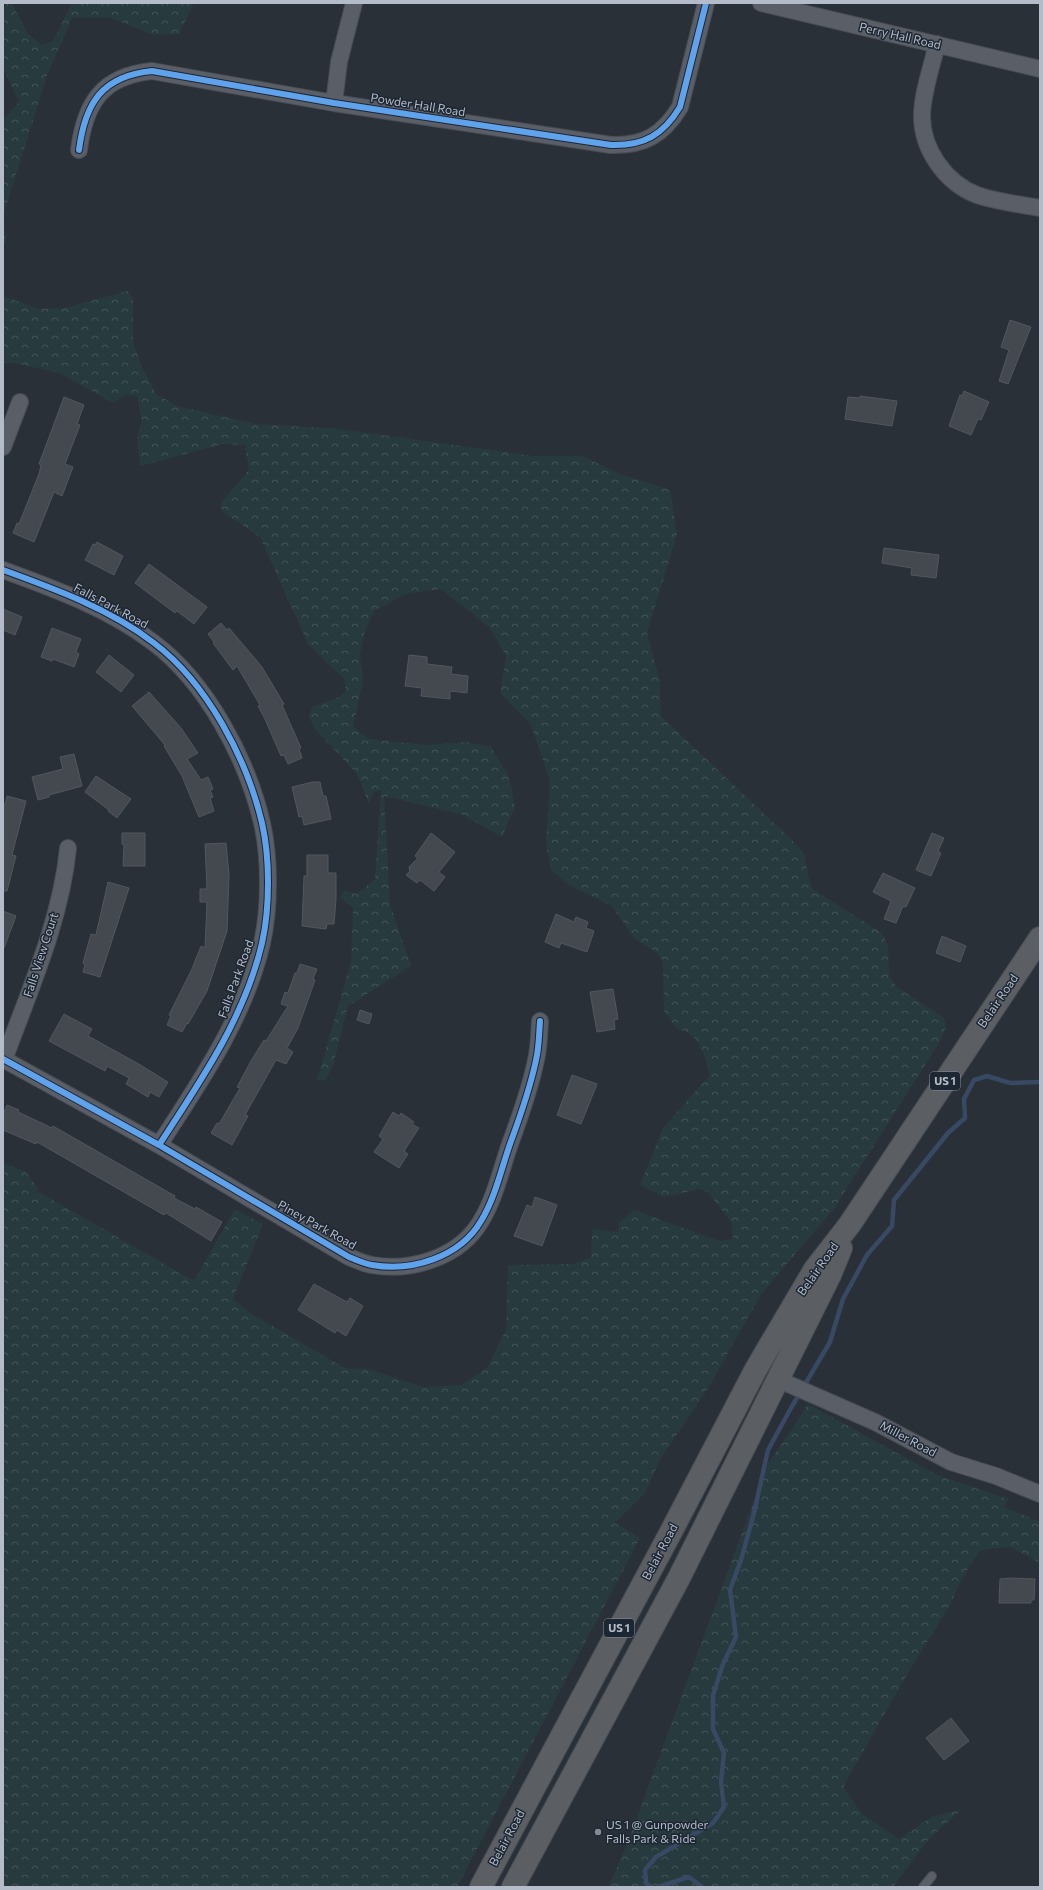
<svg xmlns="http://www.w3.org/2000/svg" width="1043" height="1890" viewBox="0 0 1043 1890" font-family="Commissioner,sans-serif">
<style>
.forest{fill:url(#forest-crowns)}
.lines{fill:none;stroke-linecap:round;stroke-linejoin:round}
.stream{stroke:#384963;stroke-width:4.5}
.building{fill:#444950;stroke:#52575f}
.service-casing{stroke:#484c53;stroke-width:10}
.minor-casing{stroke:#484c53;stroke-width:18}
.trunk-casing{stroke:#474c53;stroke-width:24}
.service{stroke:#5a5e66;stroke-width:8}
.minor{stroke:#5a5e66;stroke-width:16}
.trunk{stroke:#5b5f64;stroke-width:22}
.cycleway-casing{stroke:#1d2633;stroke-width:8}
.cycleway{stroke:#60a3ed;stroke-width:6}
.poi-dot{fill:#848b96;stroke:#1d2633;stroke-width:1.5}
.labels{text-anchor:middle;stroke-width:3;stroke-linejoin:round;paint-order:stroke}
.shield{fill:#1d2633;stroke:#878f9c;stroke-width:1}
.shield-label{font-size:11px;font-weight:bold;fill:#b4bcc9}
.street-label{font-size:12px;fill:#b4bcc9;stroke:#1d2633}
.poi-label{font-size:12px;fill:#b4bcc9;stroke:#1d2633;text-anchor:start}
</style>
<defs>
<pattern id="forest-crowns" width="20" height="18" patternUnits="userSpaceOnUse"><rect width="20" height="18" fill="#273a3e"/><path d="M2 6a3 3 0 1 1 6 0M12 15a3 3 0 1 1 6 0" fill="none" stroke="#445559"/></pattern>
</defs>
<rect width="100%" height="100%" fill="#2a3038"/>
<path class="forest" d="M 3,3 L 12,3 L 27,33 L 42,45 L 53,41 L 72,3 L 194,3 L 179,34 L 154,35 L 111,18 L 72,18 L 47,76 L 3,216 L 6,241 L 3,249 L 3,120 L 19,102 L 3,67 Z
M 127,291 L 133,298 L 133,342 L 141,365 L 156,394 L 177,406 L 256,424 L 340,429 L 533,456 L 583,456 L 617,473 L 670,490 L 677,535 L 647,633 L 660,682 L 661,716 L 796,844 L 804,854 L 811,888 L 882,933 L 888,946 L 889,976 L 897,987 L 944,1018 L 946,1027 L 939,1043 L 833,1210 L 762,1293 L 707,1390 L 661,1458 L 645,1493 L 615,1523 L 640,1538 L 457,1887 L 3,1887 L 3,1163 L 25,1171 L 37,1187 L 37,1191 L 194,1281 L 235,1209 L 263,1224 L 233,1299 L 250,1313 L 345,1368 L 368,1369 L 423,1387 L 462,1385 L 487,1368 L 506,1330 L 508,1265 L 574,1264 L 591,1257 L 592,1229 L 618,1232 L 619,1223 L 634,1210 L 719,1241 L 733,1239 L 731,1222 L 708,1192 L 700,1189 L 664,1197 L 640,1185 L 663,1128 L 710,1075 C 705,1056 700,1033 677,1029 L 664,1011 L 663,961 L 657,953 L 634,938 L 612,906 L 569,885 L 551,870 L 546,844 L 550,781 L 531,725 L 500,693 L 506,656 L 490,628 L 441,589 L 406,594 L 374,611 L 365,631 L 360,654 L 363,681 L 353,727 L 369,739 L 426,745 L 466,742 L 491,747 L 509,777 L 515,807 L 502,837 L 463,815 L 384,796 L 390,904 L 411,966 L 348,1006 L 334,1062 L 326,1080 L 317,1080 L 351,962 L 353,908 L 340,897 L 344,890 L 357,894 L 375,879 L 381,790 L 374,792 L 369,804 L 357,774 L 315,729 L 309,717 L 312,707 L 339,697 L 346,690 L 344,679 L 308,644 L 260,537 L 223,512 L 220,504 L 249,470 L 245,445 L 223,444 L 140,466 L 137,437 L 142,421 L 137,396 L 125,395 L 113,403 L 60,373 L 14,363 L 3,363 L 3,296 L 40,309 L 65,308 Z
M 808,1404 L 937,1475 L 1008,1499 L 1004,1507 L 1040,1522 L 1040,1563 L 1010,1547 L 981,1550 L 973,1560 L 958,1587 L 950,1605 L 908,1673 L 845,1783 L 844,1788 L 862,1814 L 899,1839 L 933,1816 L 961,1810 L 928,1840 L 893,1887 L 608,1887 L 626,1847 L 767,1465 L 792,1429 Z"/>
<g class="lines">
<path class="stream" d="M 651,1887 L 646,1883 L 645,1870 L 656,1857 L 713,1823 L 724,1807 L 721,1782 L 724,1753 L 713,1729 L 713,1695 L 723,1664 L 736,1637 L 730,1590 L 741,1560 L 754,1513 L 768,1450 L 791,1408 L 830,1342 L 843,1299 L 867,1255 L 892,1226 L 894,1200 L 948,1133 L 965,1118 L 964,1099 L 974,1080 L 987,1076 L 1010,1083 L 1040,1082
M 658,1887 L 689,1877 L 702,1887"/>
</g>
<path class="building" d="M 1010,320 L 1031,327 L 1008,384 L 999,381 L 1009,350 L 1001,347 Z
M 964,391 L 989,402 L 981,420 L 978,419 L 971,435 L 949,426 L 960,395 L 962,396 Z
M 860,396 L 897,401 L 892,426 L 845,419 L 848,397 L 860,398 Z
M 64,397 L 84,405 L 77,424 L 80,425 L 65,464 L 73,467 L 62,496 L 54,492 L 34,542 L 13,533 L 17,523 L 19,524 L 39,474 L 41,465 L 39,464 Z
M 97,542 L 123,556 L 114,575 L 85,560 L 93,544 L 95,545 Z
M 884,548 L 939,555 L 936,578 L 911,575 L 912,568 L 882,563 Z
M 149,564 L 207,607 L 194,624 L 177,611 L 175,613 L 135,583 Z
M 3,609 L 22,617 L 15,635 L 3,630 Z
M 221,623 L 227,630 L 229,628 L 262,667 L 284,704 L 282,705 L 301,748 L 299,749 L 302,758 L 288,764 L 284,755 L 281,756 L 265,719 L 258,706 L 260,705 L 237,666 L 233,670 L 213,643 L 214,642 L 208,634 Z
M 52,628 L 81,639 L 76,652 L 79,654 L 74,667 L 53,659 L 52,661 L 41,657 Z
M 109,655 L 134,675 L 121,692 L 96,672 Z
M 409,655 L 427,657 L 427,664 L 452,667 L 451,674 L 468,676 L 467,693 L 450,691 L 450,699 L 421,696 L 422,688 L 405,686 Z
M 149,692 L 181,728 L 198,753 L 187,759 L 201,780 L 208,777 L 213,789 L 210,790 L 213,797 L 210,798 L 214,811 L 199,817 L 182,776 L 164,746 L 165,745 L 132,706 Z
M 74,754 L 82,786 L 49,795 L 49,797 L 38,800 L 32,777 L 63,769 L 60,757 Z
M 96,776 L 131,799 L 117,818 L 108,811 L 109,810 L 85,792 Z
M 313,782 L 320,782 L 323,796 L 326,796 L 331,819 L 304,825 L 302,816 L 299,817 L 292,787 Z
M 7,796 L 26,801 L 12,855 L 16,856 L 7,891 L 3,891 L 3,804 L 5,805 Z
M 122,833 L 145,833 L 145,866 L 123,866 L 124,845 L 122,844 Z
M 431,833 L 455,852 L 439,872 L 445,877 L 434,891 L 420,880 L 417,883 L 406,875 L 410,871 L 409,867 L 418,858 L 415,856 Z
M 932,833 L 944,838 L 938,851 L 941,853 L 931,876 L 916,870 Z
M 226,843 L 229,875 L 227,931 L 207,991 L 188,1024 L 187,1023 L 182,1032 L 167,1025 L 171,1016 L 169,1015 L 192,969 L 201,946 L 205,948 L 207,902 L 200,902 L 200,889 L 207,889 L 205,844 Z
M 307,855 L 328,855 L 328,873 L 336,873 L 336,899 L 334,924 L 327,924 L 326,929 L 302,926 L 304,876 L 307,876 Z
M 883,873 L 915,888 L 906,907 L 903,906 L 896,923 L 884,919 L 891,901 L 873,892 Z
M 108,882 L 129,888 L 100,977 L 83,972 L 85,964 L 83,963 L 91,934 L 96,935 Z
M 3,911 L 16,916 L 4,948 L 3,948 Z
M 556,914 L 574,922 L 576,917 L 588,922 L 586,928 L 594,931 L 587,952 L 561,943 L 559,948 L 545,942 Z
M 942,936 L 966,946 L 960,962 L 936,953 Z
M 300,964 L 317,969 L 313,979 L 315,980 L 298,1028 L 287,1048 L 293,1052 L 286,1064 L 276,1060 L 245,1115 L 248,1116 L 232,1145 L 211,1133 L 217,1123 L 219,1124 L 240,1088 L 237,1087 L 251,1061 L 264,1040 L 266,1041 L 288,1006 L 281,1004 L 285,992 L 288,993 L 295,973 L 297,973 Z
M 613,989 L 618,1019 L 614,1020 L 615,1029 L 597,1032 L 590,992 Z
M 360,1010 L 372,1014 L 369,1024 L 357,1020 Z
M 64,1014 L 92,1029 L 88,1036 L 137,1063 L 168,1082 L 159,1097 L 150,1092 L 148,1097 L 126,1084 L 129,1078 L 107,1066 L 105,1071 L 49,1041 Z
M 572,1075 L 597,1084 L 581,1124 L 557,1115 Z
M 7,1105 L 19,1110 L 18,1112 L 52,1128 L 53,1126 L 175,1196 L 174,1198 L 195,1209 L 196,1207 L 222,1222 L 211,1241 L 166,1213 L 164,1215 L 37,1142 L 36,1144 L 3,1130 L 3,1115 Z
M 393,1112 L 399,1116 L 401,1113 L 414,1122 L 412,1124 L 419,1128 L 404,1151 L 408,1154 L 399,1168 L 374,1152 L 383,1139 L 379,1136 Z
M 535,1197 L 557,1205 L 542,1246 L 514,1236 L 527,1205 L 532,1207 Z
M 314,1284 L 347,1302 L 350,1298 L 363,1306 L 346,1336 L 337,1330 L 335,1333 L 298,1310 Z
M 1010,1578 L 1035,1579 L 1034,1600 L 1031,1600 L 1031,1603 L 999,1603 L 1000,1579 Z
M 951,1718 L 969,1741 L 944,1760 L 926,1738 Z"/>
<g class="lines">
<defs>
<path id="service" d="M 923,1887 L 932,1876"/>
<path id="minor" d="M 761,3 L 1040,69
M 937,44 C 932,66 922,94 922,116 C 922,150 946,183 977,195 C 997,202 1019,204 1040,208
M 334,103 L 339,62 L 354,3
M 79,150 C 85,103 102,76 152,71 L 334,103 L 611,145 C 644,146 663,135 680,107 L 706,3
M 3,447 L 20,402
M 3,570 C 55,589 110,609 154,643 C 207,683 247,759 262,823 C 270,858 270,907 262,943 C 245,1017 200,1082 159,1145
M 3,1059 L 159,1145 L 349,1257 C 356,1260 365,1264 372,1265 C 412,1272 460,1257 481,1221 C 495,1198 501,1170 510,1144 C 520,1117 530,1089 536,1060 C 539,1048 539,1034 540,1021
M 4,1060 C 29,991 61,921 68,848
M 777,1379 L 875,1422 L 951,1462 L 996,1476 L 1040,1494"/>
<path id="trunk" d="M 481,1887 L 673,1528 L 756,1369 L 815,1269 L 850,1224 L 1040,938
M 513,1887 L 679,1578 L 830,1275 L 841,1248"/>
</defs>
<use href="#service" class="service-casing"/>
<use href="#minor" class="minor-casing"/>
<use href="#trunk" class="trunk-casing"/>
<use href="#service" class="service"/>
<use href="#minor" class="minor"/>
<use href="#trunk" class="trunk"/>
<defs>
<path id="cycleway" d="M 79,150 C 85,103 102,76 152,71 L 334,103 L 611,145 C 644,146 663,135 680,107 L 706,3
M 3,570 C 55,589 110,609 154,643 C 207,683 247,759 262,823 C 270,858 270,907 262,943 C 245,1017 200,1082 159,1145
M 3,1059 L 159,1145 L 349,1257 C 356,1260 365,1264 372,1265 C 412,1272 460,1257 481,1221 C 495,1198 501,1170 510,1144 C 520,1117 530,1089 536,1060 C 539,1048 539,1034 540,1021"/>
</defs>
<use href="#cycleway" class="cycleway-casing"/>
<use href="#cycleway" class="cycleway"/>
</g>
<circle class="poi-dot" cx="598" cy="1832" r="4"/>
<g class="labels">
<g class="shield">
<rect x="930" y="1072" width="30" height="18" rx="3"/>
<rect x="604" y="1619" width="30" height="18" rx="3"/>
</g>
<g class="shield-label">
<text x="945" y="1085">US 1</text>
<text x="619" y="1632">US 1</text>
</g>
<g class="street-label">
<text transform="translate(900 36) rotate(13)" y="4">Perry Hall Road</text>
<text transform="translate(418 105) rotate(9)" y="4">Powder Hall Road</text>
<text transform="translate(111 606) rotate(28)" y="4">Falls Park Road</text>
<text transform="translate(41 955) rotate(-72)" y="4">Falls View Court</text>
<text transform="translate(236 979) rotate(-70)" y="4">Falls Park Road</text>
<text transform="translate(998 1001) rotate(-56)" y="4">Belair Road</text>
<text transform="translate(317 1225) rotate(29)" y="4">Piney Park Road</text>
<text transform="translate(818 1269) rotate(-55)" y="4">Belair Road</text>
<text transform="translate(908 1439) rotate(28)" y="4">Miller Road</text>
<text transform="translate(660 1552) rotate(-62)" y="4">Belair Road</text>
<text transform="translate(507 1838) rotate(-62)" y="4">Belair Road</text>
</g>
<g class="poi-label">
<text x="606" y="1829">US 1 @ Gunpowder<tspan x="606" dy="14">Falls Park &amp; Ride</tspan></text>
</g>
</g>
<rect width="1043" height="1890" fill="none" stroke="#b4bcc9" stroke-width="8"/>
</svg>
